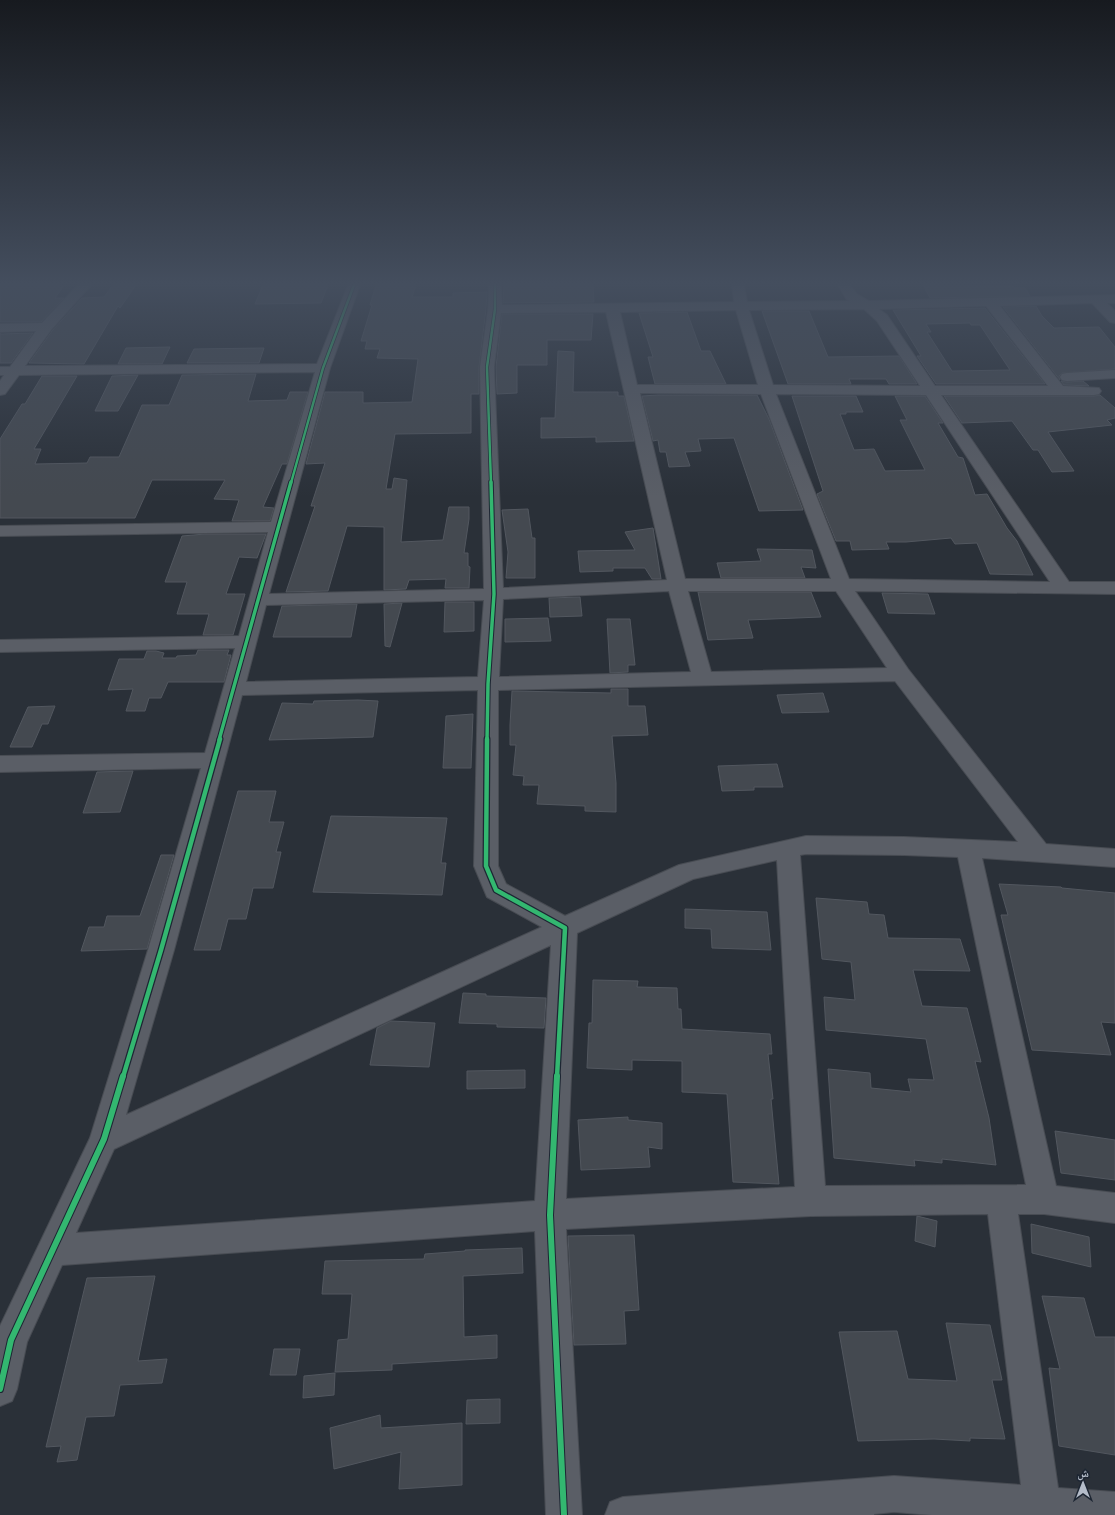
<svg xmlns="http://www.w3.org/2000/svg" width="1115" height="1515" viewBox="0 0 1115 1515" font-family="'Source Sans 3','Noto Naskh Arabic',sans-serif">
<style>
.building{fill:#444950;stroke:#52575f;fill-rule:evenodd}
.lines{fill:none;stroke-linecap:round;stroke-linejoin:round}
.minor-casing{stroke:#484c53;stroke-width:2}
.minor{fill:#5a5e66;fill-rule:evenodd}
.cycleway-far3-casing{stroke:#1d2633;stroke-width:4}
.cycleway-far2-casing{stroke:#1d2633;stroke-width:5.5}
.cycleway-far1-casing{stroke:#1d2633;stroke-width:7}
.cycleway-casing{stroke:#1d2633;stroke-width:8}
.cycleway-far3{stroke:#33b770;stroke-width:2.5}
.cycleway-far2{stroke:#33b770;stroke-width:3.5}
.cycleway-far1{stroke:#33b770;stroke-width:4.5}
.cycleway{stroke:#33b770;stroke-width:6}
</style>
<rect width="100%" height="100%" fill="#2a3038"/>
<path class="building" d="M 0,285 L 60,285 L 58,287 L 63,287 L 55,298 L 64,298 L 41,322 L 0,322 Z
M 113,285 L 136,285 L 120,308 L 118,306 L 84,364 L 29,363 L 52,331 L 82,298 L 104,297 Z
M 263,285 L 328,285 L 321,303 L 255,304 Z
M 376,285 L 416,285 L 412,297 L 453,297 L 453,293 L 487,292 L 486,309 L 479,367 L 479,394 L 471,394 L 471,433 L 395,434 L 386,489 L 392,489 L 394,478 L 407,480 L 401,542 L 443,540 L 449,507 L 469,507 L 469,519 L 464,553 L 468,553 L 468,566 L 470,567 L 469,588 L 445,588 L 446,579 L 409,580 L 406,589 L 384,590 L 384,527 L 347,526 L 328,591 L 286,592 L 315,506 L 311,506 L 325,463 L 306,464 L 325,392 L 363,392 L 363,403 L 412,402 L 418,359 L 377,358 L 380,349 L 365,349 L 367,341 L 361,341 L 372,305 L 370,305 Z
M 504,285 L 593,285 L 594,302 L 503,303 Z
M 923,285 L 1013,286 L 1014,288 L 1025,288 L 1030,296 L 930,298 Z
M 1036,306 L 1042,316 L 1054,328 L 1099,327 L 1115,347 L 1115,369 L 1062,373 L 1059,376 L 1060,380 L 1003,307 Z
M 985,308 L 1045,384 L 936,384 L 917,356 L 921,356 L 893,310 ZM 970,323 L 971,325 L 980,325 L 1010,370 L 952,371 L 927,332 L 931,332 L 926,324 Z
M 762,311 L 809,311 L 828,357 L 899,356 L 917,384 L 889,384 L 886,379 L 849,379 L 851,384 L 788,384 Z
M 687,312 L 701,351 L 710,351 L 726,384 L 655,384 L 648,357 L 653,357 L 639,313 Z
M 502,314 L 593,314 L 591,340 L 547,340 L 547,365 L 517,365 L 517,393 L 497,394 L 496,367 Z
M 0,333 L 0,334 L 33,333 L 11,363 L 0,363 Z
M 170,347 L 162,364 L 118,364 L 126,348 Z
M 264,348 L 259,363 L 187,363 L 194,349 Z
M 558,351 L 574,352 L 573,392 L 618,392 L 618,396 L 624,396 L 634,441 L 596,442 L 596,437 L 541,438 L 541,418 L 555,418 Z
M 256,374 L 248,401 L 287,400 L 290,392 L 308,392 L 287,464 L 282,464 L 263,507 L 274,508 L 270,521 L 232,521 L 239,500 L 214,499 L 225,480 L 152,480 L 135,518 L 0,518 L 0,439 L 22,404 L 25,404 L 42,376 L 77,376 L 34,449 L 41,449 L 35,464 L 87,463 L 90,457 L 119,457 L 142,405 L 169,405 L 182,375 Z
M 138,375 L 118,411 L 95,411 L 112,376 Z
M 1061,381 L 1067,382 L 1083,381 L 1089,386 L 1064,385 Z
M 658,395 L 757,395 L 769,419 L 803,510 L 759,511 L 734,438 L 698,439 L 701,451 L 685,452 L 690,466 L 669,467 L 666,452 L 660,452 L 658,440 L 653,441 L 642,396 Z
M 1100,395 L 1115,408 L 1115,418 L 1107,420 L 1112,425 L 1048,432 L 1074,471 L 1052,472 L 1038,450 L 1033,450 L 1012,421 L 962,423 L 944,396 L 1094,396 Z
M 792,396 L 856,396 L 863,412 L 846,412 L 846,414 L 840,414 L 854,450 L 874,449 L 885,471 L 925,470 L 900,420 L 907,420 L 895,396 L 925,396 L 943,423 L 938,423 L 958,457 L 963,458 L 975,495 L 987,494 L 1007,528 L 1017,541 L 1033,575 L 990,574 L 977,543 L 955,544 L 951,538 L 906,542 L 886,542 L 889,549 L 852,550 L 850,541 L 836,541 L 817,494 L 823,491 Z
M 528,509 L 532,538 L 535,538 L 535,578 L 506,578 L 508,552 L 502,510 Z
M 653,528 L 661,579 L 652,579 L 645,568 L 613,568 L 613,571 L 580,572 L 578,551 L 635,550 L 625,532 Z
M 205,534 L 266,534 L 257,558 L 239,557 L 226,594 L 245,594 L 233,635 L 203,635 L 209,614 L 177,614 L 187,582 L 165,582 L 182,536 Z
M 757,549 L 812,550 L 816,568 L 801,567 L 805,578 L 721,578 L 717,563 L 761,561 Z
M 698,592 L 811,592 L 821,617 L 748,620 L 753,638 L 708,640 Z
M 882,593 L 928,594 L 935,614 L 888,613 Z
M 580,597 L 582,616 L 550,617 L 549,598 Z
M 445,602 L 474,602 L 474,631 L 444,632 Z
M 402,603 L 390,647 L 385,646 L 384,604 Z
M 357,604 L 351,637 L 273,637 L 282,606 Z
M 548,618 L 551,641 L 505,642 L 505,619 Z
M 607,619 L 630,619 L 635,665 L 628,665 L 628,672 L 610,673 Z
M 198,650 L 229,650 L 227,655 L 231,655 L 224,682 L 168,682 L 161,698 L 149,698 L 145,711 L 126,711 L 133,689 L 108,690 L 119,659 L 144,659 L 147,651 L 156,651 L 164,653 L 162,658 L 176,658 L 177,656 L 196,655 Z
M 611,689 L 628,689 L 628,706 L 645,706 L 648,735 L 612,736 L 616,783 L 616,812 L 585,811 L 585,806 L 537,804 L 539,785 L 523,785 L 524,776 L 513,775 L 516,745 L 510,745 L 510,725 L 512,691 L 611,693 Z
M 823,693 L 829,712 L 782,713 L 777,695 Z
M 358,700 L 378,701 L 373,737 L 269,740 L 282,703 L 313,704 L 314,701 Z
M 55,706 L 48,724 L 42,724 L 32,747 L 10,747 L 28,707 Z
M 473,714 L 471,768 L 443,768 L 446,716 Z
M 777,764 L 783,787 L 754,787 L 754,790 L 722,791 L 718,766 Z
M 133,771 L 120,812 L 83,813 L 97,772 Z
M 238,791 L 276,791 L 269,822 L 284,822 L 276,852 L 281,852 L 273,888 L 253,888 L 246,919 L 228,919 L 220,950 L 194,950 Z
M 331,816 L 447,818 L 441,863 L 446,863 L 442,895 L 313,892 Z
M 161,855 L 174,855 L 147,949 L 81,951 L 89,927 L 104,927 L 107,916 L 140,916 Z
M 999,884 L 1061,887 L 1062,888 L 1115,893 L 1115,1023 L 1101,1022 L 1111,1055 L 1032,1050 L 1001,915 L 1008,915 Z
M 816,898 L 867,902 L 869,914 L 884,915 L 888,938 L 960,939 L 970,971 L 913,970 L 922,1006 L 967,1008 L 981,1062 L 975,1061 L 989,1118 L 996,1165 L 942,1159 L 942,1163 L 914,1160 L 915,1166 L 834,1158 L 828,1069 L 870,1073 L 871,1088 L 911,1092 L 908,1079 L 934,1080 L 926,1039 L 826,1030 L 824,997 L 855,1000 L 851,962 L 822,959 Z
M 685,909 L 767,912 L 771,950 L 712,948 L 711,929 L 685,928 Z
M 593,980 L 638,981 L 637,987 L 677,988 L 678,1009 L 681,1009 L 682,1029 L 770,1034 L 772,1054 L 768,1054 L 773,1099 L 771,1099 L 779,1184 L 733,1182 L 727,1094 L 682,1092 L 682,1061 L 632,1060 L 632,1070 L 587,1068 L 589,1023 L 592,1023 Z
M 463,993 L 486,994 L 486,996 L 546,998 L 544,1028 L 497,1027 L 497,1024 L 459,1023 Z
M 391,1021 L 435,1023 L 429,1067 L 370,1065 L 377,1028 Z
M 525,1070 L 525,1088 L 467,1089 L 467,1071 Z
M 628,1117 L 628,1120 L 662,1123 L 662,1149 L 648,1147 L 650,1167 L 581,1170 L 578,1120 Z
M 1055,1131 L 1115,1140 L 1115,1180 L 1061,1173 Z
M 917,1216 L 937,1221 L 935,1247 L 915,1241 Z
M 1031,1224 L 1089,1237 L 1091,1267 L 1032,1253 Z
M 634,1235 L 639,1310 L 624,1311 L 626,1344 L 574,1345 L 568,1236 Z
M 522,1248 L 523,1273 L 463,1276 L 464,1337 L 497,1335 L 497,1358 L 392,1364 L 392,1370 L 335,1372 L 338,1340 L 348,1339 L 352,1294 L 322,1294 L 325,1261 L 424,1259 L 425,1254 L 465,1251 L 465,1250 Z
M 155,1276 L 138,1361 L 167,1359 L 162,1383 L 120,1385 L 114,1416 L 86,1417 L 77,1460 L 57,1462 L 61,1446 L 46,1447 L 87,1278 Z
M 1042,1296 L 1084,1298 L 1095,1337 L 1115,1337 L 1115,1455 L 1059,1446 L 1049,1368 L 1060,1369 Z
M 946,1323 L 990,1325 L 1002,1380 L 992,1380 L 1005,1439 L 970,1438 L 970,1441 L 934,1439 L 858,1441 L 839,1332 L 897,1331 L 908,1379 L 957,1381 Z
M 274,1349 L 300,1349 L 296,1375 L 270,1375 Z
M 335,1373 L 334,1395 L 303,1398 L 304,1376 Z
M 500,1399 L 500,1423 L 466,1424 L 467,1400 Z
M 380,1415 L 381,1428 L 462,1423 L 462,1485 L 399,1489 L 401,1452 L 334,1469 L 330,1428 Z"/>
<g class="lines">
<defs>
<path id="minor" d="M 78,285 L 91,285 L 51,330 L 25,366 L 317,364 L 348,285 L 360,285 L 330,368 L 269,594 L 484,589 L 480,367 L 488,309 L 489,285 L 501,285 L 502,305 L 734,302 L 732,285 L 744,285 L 747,302 L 850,301 L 847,300 L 838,285 L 850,285 L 857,294 L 869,301 L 1115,295 L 1115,303 L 1107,303 L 1115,311 L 1115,323 L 1110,322 L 1092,303 L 1000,306 L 1063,386 L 1099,388 L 1101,391 L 1099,394 L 1094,395 L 941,395 L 1069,582 L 1115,582 L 1115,594 L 855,591 L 908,669 L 1046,844 L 1115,849 L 1115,867 L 982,858 L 1056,1186 L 1115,1193 L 1115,1223 L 1044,1214 L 1018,1214 L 1058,1488 L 1115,1492 L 1115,1515 L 932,1515 L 894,1512 L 874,1514 L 874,1515 L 605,1515 L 610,1502 L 623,1497 L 894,1476 L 1021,1485 L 988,1214 L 811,1216 L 566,1229 L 582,1515 L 546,1515 L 535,1231 L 62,1265 L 27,1342 L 17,1389 L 12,1401 L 0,1406 L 0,1326 L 90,1138 L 148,950 L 201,768 L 0,772 L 0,756 L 205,753 L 235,648 L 0,652 L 0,640 L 239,636 L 268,532 L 0,536 L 0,526 L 271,522 L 315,372 L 19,375 L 5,394 L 0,395 L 0,381 L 4,375 L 0,375 L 0,367 L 10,367 L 36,331 L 0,332 L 0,324 L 42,323 ZM 986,306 L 1048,386 L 935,386 L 887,315 L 879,309 ZM 864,309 L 877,321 L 920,386 L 773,385 L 749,310 ZM 736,310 L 758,385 L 637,385 L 620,312 ZM 606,312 L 667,580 L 503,588 L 494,367 L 501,313 ZM 640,393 L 761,394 L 831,579 L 685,579 ZM 776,394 L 926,395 L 1050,582 L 849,579 ZM 669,591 L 691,672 L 499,677 L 503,599 ZM 688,591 L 836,591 L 887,668 L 711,672 ZM 484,600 L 478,677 L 246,682 L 266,605 ZM 895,681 L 1018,842 L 904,837 L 806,836 L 679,865 L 565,916 L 506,884 L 498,866 L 498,690 ZM 478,690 L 474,866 L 487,897 L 542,927 L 126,1115 L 174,950 L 242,695 ZM 806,854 L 904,855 L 958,857 L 1026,1185 L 825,1186 L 800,855 ZM 777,860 L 795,1187 L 566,1199 L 577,933 L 693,879 ZM 551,945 L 535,1201 L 76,1233 L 114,1149 Z
M 1115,370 L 1115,378 L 1067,381 L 1062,380 L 1060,377 L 1062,374 L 1067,373 Z"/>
</defs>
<use href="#minor" class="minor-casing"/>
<use href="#minor" class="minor"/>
<defs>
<path id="cycleway-far3" d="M 291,483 L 323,368 L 354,285
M 491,483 L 487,367 L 495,309 L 495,285"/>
<path id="cycleway-far2" d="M 219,740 L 291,482
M 487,740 L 488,684 L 494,594 L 491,482"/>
<path id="cycleway-far1" d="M 487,739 L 486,866 L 496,890 L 565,928 L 557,1077
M 123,1077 L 161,950 L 220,739"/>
<path id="cycleway" d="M 557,1076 L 550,1215 L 564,1515
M 0,1389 L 11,1340 L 104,1139 L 123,1076"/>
</defs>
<use href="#cycleway-far3" class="cycleway-far3-casing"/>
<use href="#cycleway-far2" class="cycleway-far2-casing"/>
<use href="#cycleway-far1" class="cycleway-far1-casing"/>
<use href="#cycleway" class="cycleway-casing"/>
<use href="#cycleway-far3" class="cycleway-far3"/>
<use href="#cycleway-far2" class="cycleway-far2"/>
<use href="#cycleway-far1" class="cycleway-far1"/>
<use href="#cycleway" class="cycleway"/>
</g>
<linearGradient id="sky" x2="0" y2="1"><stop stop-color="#171a1f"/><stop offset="0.57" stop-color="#444e5e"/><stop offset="1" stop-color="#444e5e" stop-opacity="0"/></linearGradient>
<rect width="1115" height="497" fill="url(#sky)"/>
<g transform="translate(1083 1483)" stroke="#1d2633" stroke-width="3" paint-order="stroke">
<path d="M0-3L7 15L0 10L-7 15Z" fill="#b4bcc9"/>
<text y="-6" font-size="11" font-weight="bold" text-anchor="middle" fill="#b4bcc9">ش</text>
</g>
</svg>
